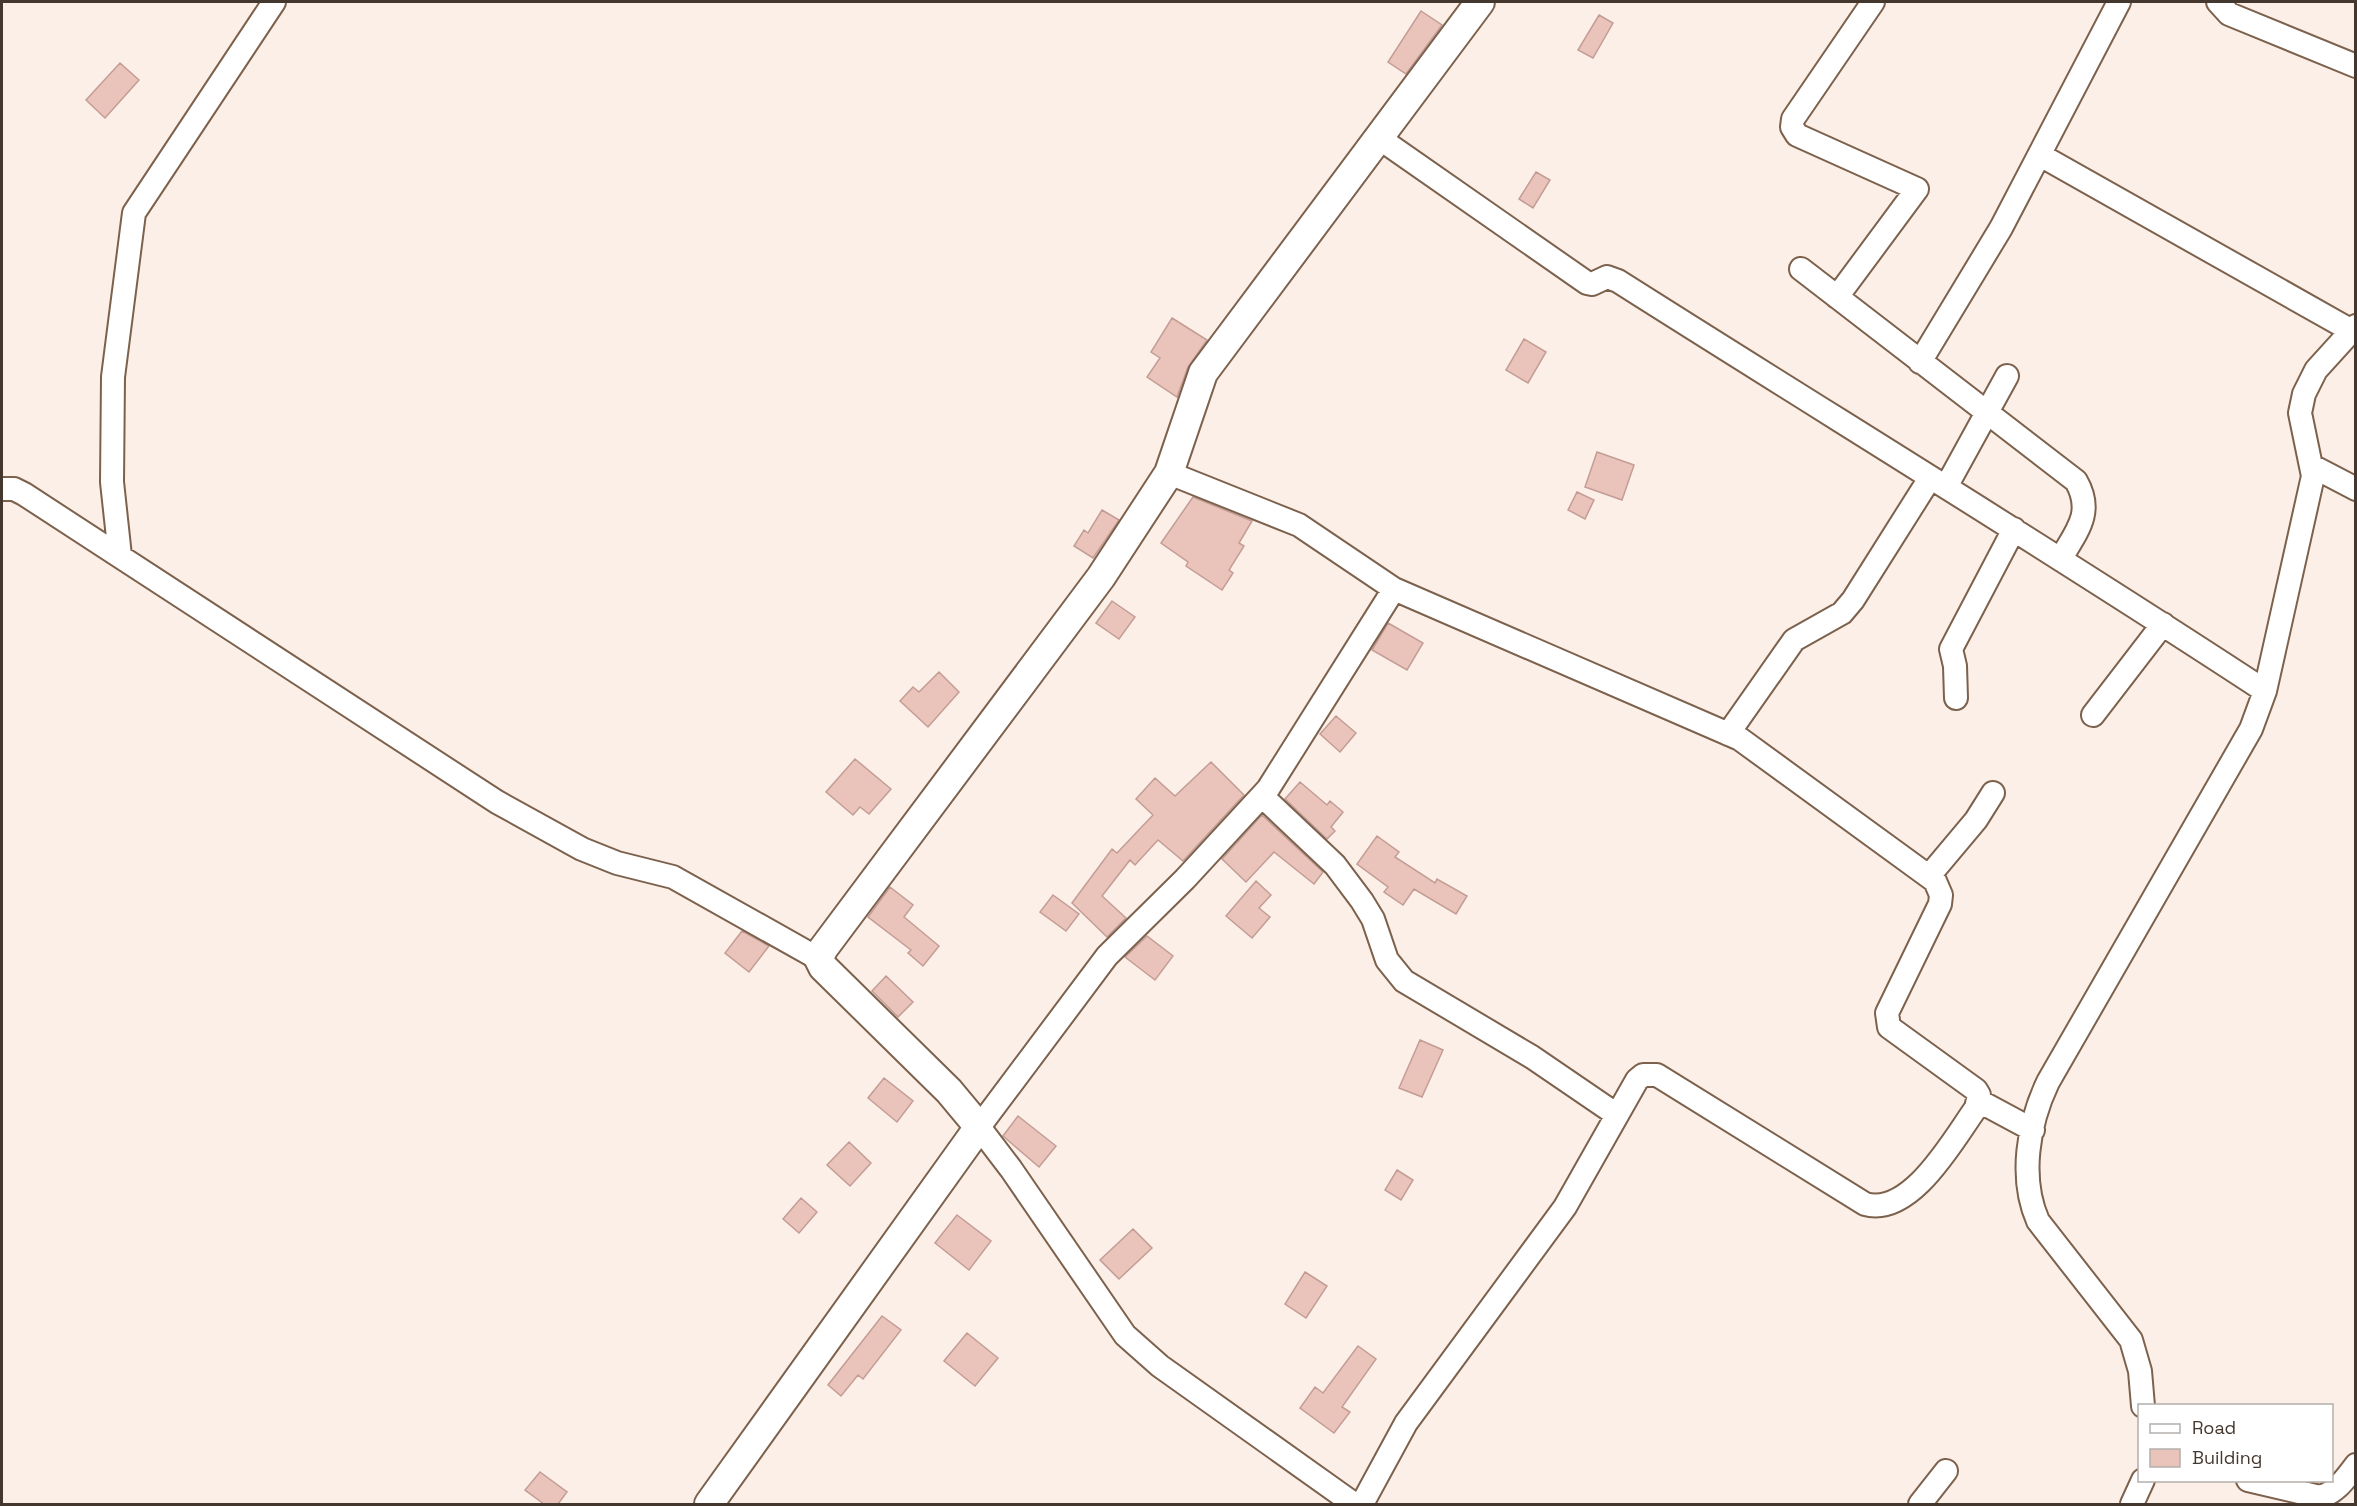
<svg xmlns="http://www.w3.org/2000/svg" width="2357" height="1506" viewBox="0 0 2357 1506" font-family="'Space Grotesk',sans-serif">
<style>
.building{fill:#eac3bb;stroke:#c39d95;stroke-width:1.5}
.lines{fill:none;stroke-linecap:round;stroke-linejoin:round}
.minor-casing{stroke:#7c614d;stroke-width:26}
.tertiary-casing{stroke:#7c614d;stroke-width:32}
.minor{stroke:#fff;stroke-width:22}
.tertiary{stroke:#fff;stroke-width:28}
</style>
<rect width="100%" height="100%" fill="#fcefe7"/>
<path class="building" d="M 1421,11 L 1442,25 L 1406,74 L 1388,62 Z
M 1599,15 L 1613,23 L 1593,58 L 1578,50 Z
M 120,63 L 139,80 L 105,118 L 86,100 Z
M 1536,172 L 1550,180 L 1533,208 L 1519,199 Z
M 1172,318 L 1207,340 L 1188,367 L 1177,397 L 1147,377 L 1160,358 L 1151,352 Z
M 1524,339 L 1546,352 L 1528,383 L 1506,370 Z
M 1597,452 L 1634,465 L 1622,500 L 1585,487 Z
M 1577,492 L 1594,500 L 1585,519 L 1568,510 Z
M 1193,497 L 1252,521 L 1239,543 L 1244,546 L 1229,570 L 1233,573 L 1222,590 L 1186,566 L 1188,562 L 1161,543 Z
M 1102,510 L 1119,520 L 1093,558 L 1074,546 L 1084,530 L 1088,533 Z
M 1112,601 L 1135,617 L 1119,639 L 1096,623 Z
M 1388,623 L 1423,643 L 1407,670 L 1372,650 Z
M 939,672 L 959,692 L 928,727 L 900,701 L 913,687 L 919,692 Z
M 1336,716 L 1356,733 L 1340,752 L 1320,734 Z
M 855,759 L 891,789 L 869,814 L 860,807 L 853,815 L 826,792 Z
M 1211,762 L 1244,795 L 1183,861 L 1158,840 L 1135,865 L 1130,860 L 1102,896 L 1126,918 L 1107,937 L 1072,903 L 1112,849 L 1117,853 L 1153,815 L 1136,799 L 1155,778 L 1175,796 Z
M 1300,782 L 1327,805 L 1330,801 L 1343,812 L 1331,827 L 1335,831 L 1327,839 L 1285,799 Z
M 1262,815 L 1323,872 L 1314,884 L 1274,852 L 1246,882 L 1222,859 Z
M 1377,836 L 1399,852 L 1395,857 L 1435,883 L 1437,879 L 1467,896 L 1456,914 L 1414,889 L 1403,905 L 1384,892 L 1388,887 L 1357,864 Z
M 1256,881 L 1271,895 L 1259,908 L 1270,917 L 1252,938 L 1226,916 Z
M 890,887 L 913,905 L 904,917 L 939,946 L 923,966 L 908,953 L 911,950 L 868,917 Z
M 1053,895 L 1079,914 L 1066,931 L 1040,912 Z
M 742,931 L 769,946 L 749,972 L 725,953 Z
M 1147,936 L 1173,956 L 1155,980 L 1125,957 Z
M 886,976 L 913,1002 L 898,1017 L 872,991 Z
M 1420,1040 L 1443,1050 L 1422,1097 L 1399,1088 Z
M 884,1078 L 913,1101 L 897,1122 L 868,1098 Z
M 1018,1116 L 1056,1146 L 1039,1167 L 1003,1136 Z
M 849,1142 L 871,1163 L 850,1186 L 827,1165 Z
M 1397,1170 L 1413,1180 L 1401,1200 L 1385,1190 Z
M 801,1198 L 817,1212 L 799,1233 L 783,1219 Z
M 957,1215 L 991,1241 L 969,1270 L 935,1243 Z
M 1133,1229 L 1152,1248 L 1119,1279 L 1100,1260 Z
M 1305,1272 L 1327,1286 L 1306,1318 L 1285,1304 Z
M 882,1316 L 901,1330 L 863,1379 L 858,1375 L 841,1396 L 828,1385 Z
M 967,1333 L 998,1358 L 975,1386 L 944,1361 Z
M 1358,1346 L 1376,1359 L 1342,1407 L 1350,1412 L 1334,1433 L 1300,1408 L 1315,1387 L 1323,1393 Z
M 540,1472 L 567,1492 L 558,1504 L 544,1504 L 525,1490 Z"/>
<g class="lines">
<defs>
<path id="minor" d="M 2218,2 L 2229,14 L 2356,66
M 1379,138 L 1587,283 L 1592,284 L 1607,277 L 1618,281 C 1834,418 2052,551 2265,691
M 2040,155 L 2352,331
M 1801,269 L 2076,481 C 2094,512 2077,531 2061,558
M 1837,297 L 1917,189 L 1797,135 L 1792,127 L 1793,119 L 1873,2
M 1920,362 L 2001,228 L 2119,2
M 2312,466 L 2356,489
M 1169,473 L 1299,525 L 1394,589 L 1740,739 L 1935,881 L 1941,895 L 1940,904 L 1887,1013 L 1889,1027 L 1976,1090 L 1979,1095 L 1976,1108 C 1953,1140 1911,1217 1865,1204 L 1657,1075 L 1643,1075 L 1637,1080 L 1565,1207 L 1406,1423 L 1362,1504
M 1946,487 L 2007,376
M 2,489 L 14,489 L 24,494 L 497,802 L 582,849 L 617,863 L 673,877 L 819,959
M 120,556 L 112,482 L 113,377 L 134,213 L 274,2
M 1956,698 L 1955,666 L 1951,649 L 2014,529
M 2093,715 L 2163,624
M 1728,734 L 1794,640 L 1842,613 L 1853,600 L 1930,478
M 1262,796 L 1335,865 L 1362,901 L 1373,919 L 1387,960 L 1404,981 L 1532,1057 L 1617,1115
M 1929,876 L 1976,820 L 1993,793
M 1979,1101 L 2033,1130
M 2143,1406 L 2140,1371 L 2131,1340 L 2038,1221 C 2019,1178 2028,1124 2048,1082 L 2251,729 L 2265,691 L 2313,476 L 2300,413 L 2304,394 L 2316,370 L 2356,326
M 2248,1480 L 2320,1497 C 2337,1492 2345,1479 2356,1465
M 1354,1504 L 1160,1366 L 1125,1335 L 1011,1169 L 979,1127 L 1107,956 L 1185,879 L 1268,789 L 1394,589
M 1920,1504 L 1946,1471
M 2132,1504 L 2143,1480"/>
<path id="tertiary" d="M 709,1504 L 979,1127 L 949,1091 L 823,967 L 819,959 L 823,949 L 1101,577 L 1169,473 L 1203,373 L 1480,2"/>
</defs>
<use href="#minor" class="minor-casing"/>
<use href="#tertiary" class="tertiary-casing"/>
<use href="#minor" class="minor"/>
<use href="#tertiary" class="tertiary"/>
</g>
<rect width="2357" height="1506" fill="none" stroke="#44372e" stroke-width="6"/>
<rect x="2138" y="1404" width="195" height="78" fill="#ffffff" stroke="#b4afab" stroke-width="1.5"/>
<rect x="2150" y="1424" width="30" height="9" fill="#ffffff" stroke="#b4afab" stroke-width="1.5"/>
<text x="2192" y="1434" font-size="18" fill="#44372e">Road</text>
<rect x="2150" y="1449" width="30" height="18" fill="#eac3bb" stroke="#b4afab" stroke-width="1.5"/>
<text x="2192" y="1464" font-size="18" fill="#44372e">Building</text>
</svg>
